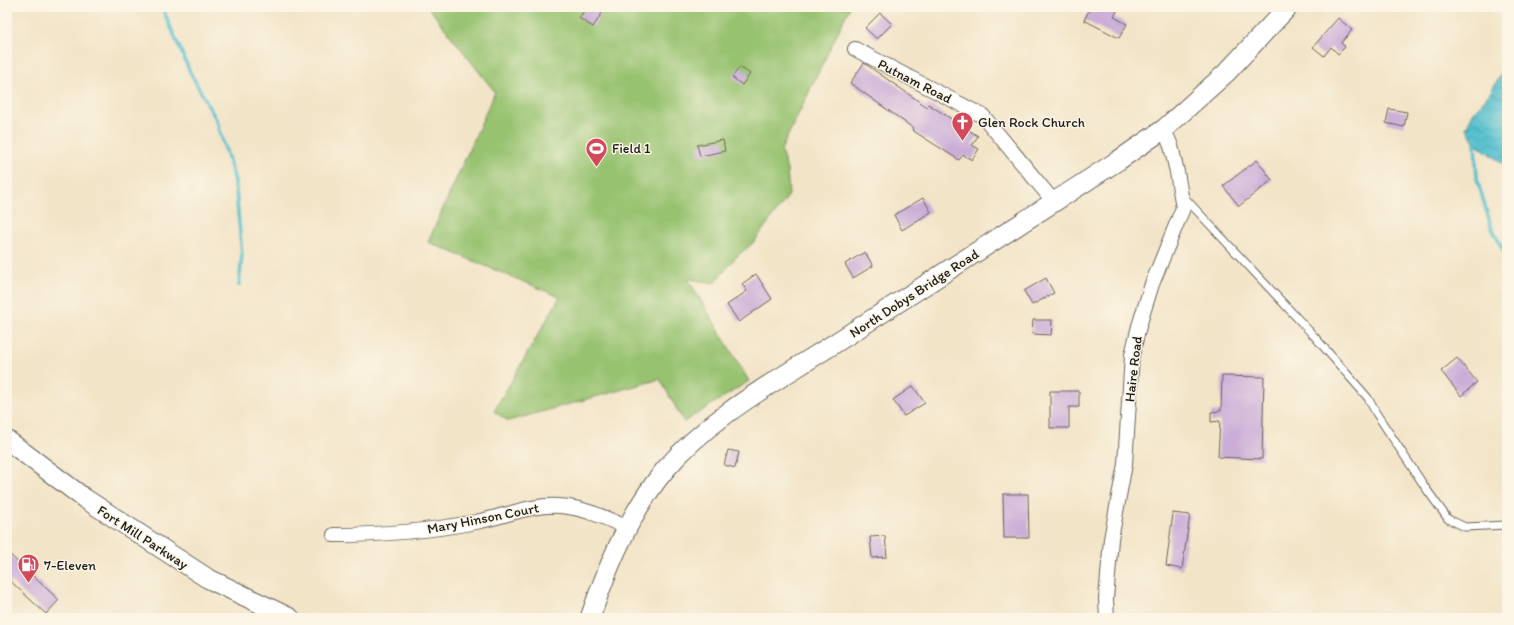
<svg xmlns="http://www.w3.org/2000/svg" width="1514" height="625" viewBox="0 0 1514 625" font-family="Itim,sans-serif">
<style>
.green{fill:#97c26f;stroke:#5a6f46}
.water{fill:url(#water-waves);stroke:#386e75}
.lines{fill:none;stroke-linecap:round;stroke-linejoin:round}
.stream{stroke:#54c0ce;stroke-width:3.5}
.building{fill:#cbadd8}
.lane-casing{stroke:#676258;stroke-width:9}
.street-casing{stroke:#676258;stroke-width:16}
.secondary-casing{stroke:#676258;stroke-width:21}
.lane{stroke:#fff;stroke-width:7}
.street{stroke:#fff;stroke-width:14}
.secondary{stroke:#fff;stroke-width:19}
.labels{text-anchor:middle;stroke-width:3;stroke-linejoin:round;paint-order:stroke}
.street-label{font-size:14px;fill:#1c1c1c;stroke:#fcf5e5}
.poi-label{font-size:14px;fill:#1c1c1c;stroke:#fcf5e5;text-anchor:start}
</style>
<defs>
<pattern id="water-waves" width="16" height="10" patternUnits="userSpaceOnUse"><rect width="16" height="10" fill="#54c0ce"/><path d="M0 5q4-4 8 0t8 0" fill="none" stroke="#49a4b0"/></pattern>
</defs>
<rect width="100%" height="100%" fill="#fcf5e5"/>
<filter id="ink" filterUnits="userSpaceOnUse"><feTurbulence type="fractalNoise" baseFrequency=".025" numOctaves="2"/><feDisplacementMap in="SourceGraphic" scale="8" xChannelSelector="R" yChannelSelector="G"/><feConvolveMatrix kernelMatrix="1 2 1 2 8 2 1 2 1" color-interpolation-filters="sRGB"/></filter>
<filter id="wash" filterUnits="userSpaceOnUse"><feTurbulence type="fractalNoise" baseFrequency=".012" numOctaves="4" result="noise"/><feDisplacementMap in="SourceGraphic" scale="16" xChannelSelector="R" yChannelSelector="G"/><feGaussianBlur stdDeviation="0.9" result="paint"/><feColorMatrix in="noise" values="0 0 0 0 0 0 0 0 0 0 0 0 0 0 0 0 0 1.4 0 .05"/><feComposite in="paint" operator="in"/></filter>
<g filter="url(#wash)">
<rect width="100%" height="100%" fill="#f2e4c7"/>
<path class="green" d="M 428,7 L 850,7 L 781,150 L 787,170 L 789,195 L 753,243 L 737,256 L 714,283 L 688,279 L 749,381 L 684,422 L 660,379 L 508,421 L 494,411 L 560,297 L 428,242 L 495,92 Z"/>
<path class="water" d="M 1507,64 L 1507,167 L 1475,143 L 1466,128 L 1473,113 L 1490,93 Z"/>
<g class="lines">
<path class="stream" d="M 162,7 L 190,72 L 217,121 L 235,181 L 242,255 L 239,285
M 1475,143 L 1477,179 L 1491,226 L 1507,258"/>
</g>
<g id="blocks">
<path class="building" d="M 587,7 L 606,7 L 593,27 L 579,18 Z
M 1091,7 L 1119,7 L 1114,17 L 1127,24 L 1119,38 L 1084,20 Z
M 880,13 L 892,24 L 877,39 L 865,28 Z
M 1338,18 L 1352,30 L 1341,43 L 1345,47 L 1338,54 L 1331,47 L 1324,56 L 1313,47 Z
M 864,63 L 927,107 L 928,104 L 978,136 L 972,145 L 979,149 L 972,160 L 963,155 L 959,160 L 912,130 L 913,128 L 850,83 Z
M 740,67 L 750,74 L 742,85 L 732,77 Z
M 1389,109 L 1407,112 L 1404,127 L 1386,123 Z
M 723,140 L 725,151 L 700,156 L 697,145 Z
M 1257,160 L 1272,180 L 1239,206 L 1223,186 Z
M 923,198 L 931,212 L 902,230 L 894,215 Z
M 865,252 L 873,266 L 853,278 L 845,264 Z
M 756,274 L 772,299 L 739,322 L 727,305 L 747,291 L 742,284 Z
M 1046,278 L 1054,293 L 1032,305 L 1024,291 Z
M 1033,320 L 1052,320 L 1051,335 L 1032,334 Z
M 1457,358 L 1477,382 L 1461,396 L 1441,371 Z
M 1222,376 L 1264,377 L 1262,459 L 1218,457 L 1220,421 L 1211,422 L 1211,412 L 1221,411 Z
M 913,386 L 925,403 L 904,416 L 893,400 Z
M 1050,391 L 1079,391 L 1079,407 L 1069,407 L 1069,428 L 1050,428 Z
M 728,450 L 739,452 L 735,468 L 724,465 Z
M 1003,494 L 1028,494 L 1029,538 L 1004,538 Z
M 1173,513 L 1190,515 L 1182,569 L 1166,566 Z
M 885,536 L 887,557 L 872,558 L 870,537 Z
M 7,552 L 59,600 L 46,614 L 7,578 Z"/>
</g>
</g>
<g filter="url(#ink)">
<use href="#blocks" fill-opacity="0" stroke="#676258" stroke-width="1"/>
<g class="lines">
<defs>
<path id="lane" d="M 1184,197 L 1314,336 L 1368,398 L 1376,413 L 1427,490 L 1448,519 L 1465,527 L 1507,525"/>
<path id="street" d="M 855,49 L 983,116 L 1054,202
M 334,535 C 382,535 429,531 476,522 C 503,517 531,504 559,506 C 583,507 606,518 628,528
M 1107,618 L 1106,599 L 1111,539 L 1125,464 L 1132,355 L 1139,326 L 1152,284 L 1183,208 L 1177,172 L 1171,146 L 1164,129"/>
<path id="secondary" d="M 7,440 L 84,498 L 207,578 L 290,618
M 590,618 C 608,566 629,514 664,471 C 711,415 780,379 840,340 C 933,280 1026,220 1119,160 L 1164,129 L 1226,73 L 1288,7"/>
</defs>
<use href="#lane" class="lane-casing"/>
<use href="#street" class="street-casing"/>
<use href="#secondary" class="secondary-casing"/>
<use href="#lane" class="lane"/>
<use href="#street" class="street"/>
<use href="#secondary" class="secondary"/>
</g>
</g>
<defs>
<symbol id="church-pin" viewBox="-11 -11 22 30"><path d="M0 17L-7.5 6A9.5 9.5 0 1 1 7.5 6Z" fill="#d1495b" stroke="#fcf5e5"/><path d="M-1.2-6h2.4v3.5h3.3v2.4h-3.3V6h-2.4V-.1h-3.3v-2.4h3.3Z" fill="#fff"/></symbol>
<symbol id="stadium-pin" viewBox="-11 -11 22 30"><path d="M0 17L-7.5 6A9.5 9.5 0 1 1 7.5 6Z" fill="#d1495b" stroke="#fcf5e5"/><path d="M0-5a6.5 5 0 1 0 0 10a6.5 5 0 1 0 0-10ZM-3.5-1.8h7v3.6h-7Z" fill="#fff"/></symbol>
<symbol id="fuel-pin" viewBox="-11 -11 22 30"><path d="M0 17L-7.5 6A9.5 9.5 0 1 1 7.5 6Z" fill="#d1495b" stroke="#fcf5e5"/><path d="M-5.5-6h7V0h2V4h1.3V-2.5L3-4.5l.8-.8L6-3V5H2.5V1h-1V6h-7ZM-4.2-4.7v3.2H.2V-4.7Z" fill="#fff"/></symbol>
</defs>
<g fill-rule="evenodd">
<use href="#church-pin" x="950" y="110" width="25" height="34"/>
<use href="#stadium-pin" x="584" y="136" width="25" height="34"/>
<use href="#fuel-pin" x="16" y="552" width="25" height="34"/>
</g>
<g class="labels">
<g class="street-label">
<text transform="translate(915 81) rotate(27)" y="5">Putnam Road</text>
<text transform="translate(914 293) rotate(-33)" y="5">North Dobys Bridge Road</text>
<text transform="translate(1133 369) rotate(-83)" y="5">Haire Road</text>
<text transform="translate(483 518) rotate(-11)" y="5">Mary Hinson Court</text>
<text transform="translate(143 537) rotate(33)" y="5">Fort Mill Parkway</text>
</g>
<g class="poi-label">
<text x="978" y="127">Glen Rock Church</text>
<text x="612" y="153">Field 1</text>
<text x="44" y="570">7-Eleven</text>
</g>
</g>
<rect width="1514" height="625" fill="none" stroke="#fcf5e5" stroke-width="24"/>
</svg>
